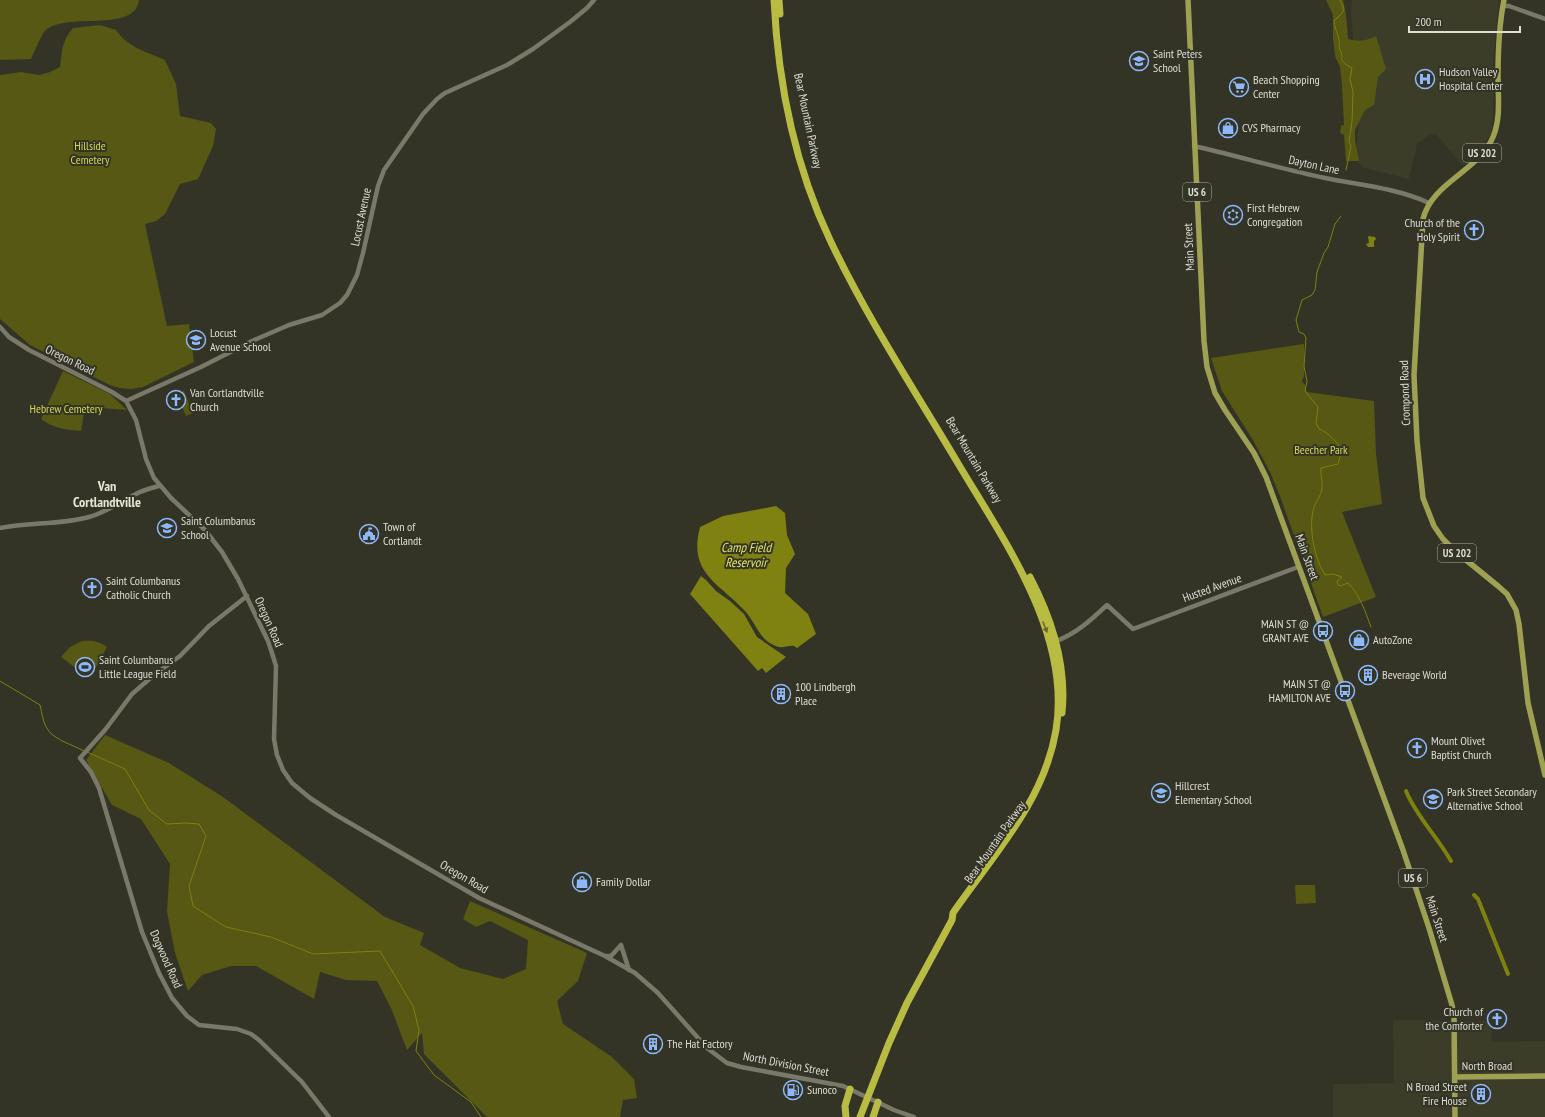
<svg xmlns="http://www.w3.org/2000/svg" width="1545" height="1117" viewBox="0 0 1545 1117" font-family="'PT Sans Narrow',sans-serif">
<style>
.built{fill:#3c3d28}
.green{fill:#565813}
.water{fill:#7f8110}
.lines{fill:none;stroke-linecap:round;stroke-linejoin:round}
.stream{stroke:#7f8110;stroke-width:1}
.canal{stroke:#7f8110;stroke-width:4}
.minor{stroke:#787969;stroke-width:4.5}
.major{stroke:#9fa152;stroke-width:5.5}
.highway{stroke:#b9bc42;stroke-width:7}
.oneway{fill:#696a31}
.labels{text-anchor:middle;stroke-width:4;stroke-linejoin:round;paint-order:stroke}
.shield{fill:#333426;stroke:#aaaba0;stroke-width:1}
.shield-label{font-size:11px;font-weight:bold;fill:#ddded5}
.poi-label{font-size:12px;fill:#ddded5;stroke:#333426;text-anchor:start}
.street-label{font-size:12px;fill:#ddded5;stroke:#333426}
.park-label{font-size:12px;fill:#d4d753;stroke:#333426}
.water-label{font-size:13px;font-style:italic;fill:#e2e663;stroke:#333426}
.quarter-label{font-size:14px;font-weight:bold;fill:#e4e6d4;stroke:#333426}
</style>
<rect width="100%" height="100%" fill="#333426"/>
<path class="built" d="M 1352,0 L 1499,0 L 1493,60 L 1493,118 L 1491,133 L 1479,152 L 1463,166 L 1436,134 L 1427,136 L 1417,144 L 1409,179 L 1364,168 L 1355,158 L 1360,112 L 1351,14 Z
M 1393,1020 L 1491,1021 L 1492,1042 L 1545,1041 L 1545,1117 L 1333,1117 L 1333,1084 L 1394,1083 Z"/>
<path class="green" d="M 0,0 L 139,0 C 135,34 64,11 45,31 C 41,35 34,53 31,59 L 0,60 Z
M 1326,0 L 1343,0 L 1346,14 L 1348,39 C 1359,42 1366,41 1376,36 L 1386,69 L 1378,77 L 1374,105 L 1365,110 L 1355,130 L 1355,140 L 1359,161 L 1346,161 L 1344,135 L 1340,133 L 1341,126 L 1344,125 L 1342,85 L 1340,67 L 1335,56 L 1333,38 L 1333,15 Z
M 100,25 L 116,30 C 127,47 147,52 165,60 L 176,84 L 180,116 L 211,123 L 216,129 L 213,146 L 198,179 L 180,184 L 165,214 L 156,221 L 145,224 L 167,326 L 189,324 L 194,362 L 143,387 L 131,389 L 120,388 L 112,386 L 30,345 L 0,319 L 0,75 L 21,72 L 39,75 L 50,72 L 60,67 C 62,51 62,40 73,28 Z
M 1304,344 L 1304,376 L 1302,381 L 1305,385 L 1307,392 L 1374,401 L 1376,453 L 1382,504 L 1342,512 L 1376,597 L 1323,617 L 1280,496 L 1270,472 L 1253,440 L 1222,391 L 1211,358 Z
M 63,371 L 110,394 L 127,410 L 85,407 L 81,431 C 66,430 53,428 41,419 Z
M 184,391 L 193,413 L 186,416 L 177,394 Z
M 82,641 C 92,640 99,641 107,647 L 91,676 L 88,677 L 61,657 L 70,647 Z
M 105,735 L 169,763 L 223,797 L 385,917 L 424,933 L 420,945 L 460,968 L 503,979 L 526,969 L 528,940 L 490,921 L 476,927 L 463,919 L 470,901 L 587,953 L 578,981 L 557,1001 L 563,1024 L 612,1057 L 634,1079 L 637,1098 L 623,1100 L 620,1117 L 487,1117 L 424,1054 L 422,1033 L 407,1050 L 391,1008 L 377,981 L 346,980 L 320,972 L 314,999 L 256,966 L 231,966 L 202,975 L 188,991 L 175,953 L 167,912 L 170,864 L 141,819 L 112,805 L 86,760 Z
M 1295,885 L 1315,885 L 1316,903 L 1296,904 Z"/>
<path class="water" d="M 1368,236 L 1375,237 L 1376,239 L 1374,241 L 1374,247 L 1368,247 L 1366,244 L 1369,243 Z
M 776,506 L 785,513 L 787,535 L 795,554 L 786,568 L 785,593 L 808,614 L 816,634 L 797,648 L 794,646 C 789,645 784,648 779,647 C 758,641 757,623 744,610 C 717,582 688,572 700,527 L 723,516 Z
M 701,576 L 706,580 L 716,591 L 730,601 L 744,614 L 757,637 L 786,657 L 766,673 L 762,668 L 758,671 L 690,594 Z"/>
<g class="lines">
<path class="stream" d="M 1340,0 L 1343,6 L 1343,12 L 1334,21 C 1335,31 1341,38 1339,48 C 1346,59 1335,59 1352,68 L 1350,79 L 1353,92 L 1352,122 L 1349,141 L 1351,146 L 1346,170
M 1341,216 L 1335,224 L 1328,247 L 1324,253 L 1317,272 L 1315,290 L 1312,295 L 1302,300 L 1296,320 L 1299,332 L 1304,334 L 1306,338 L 1304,366 L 1307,381 L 1305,391 L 1318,407 L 1316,423 L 1319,429 C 1329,433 1336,441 1342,450 L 1338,464 L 1321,468 C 1320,475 1323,481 1322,487 C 1322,494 1317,500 1314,507 C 1308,526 1314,558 1325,575 L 1333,574 L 1342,577 L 1337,581 L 1338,585 L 1340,586 L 1348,583 C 1360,595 1365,611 1371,627
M 0,681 L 40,705 C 42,713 43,723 48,730 C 55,740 73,745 84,751
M 87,752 L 125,769 L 149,810 L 167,824 L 186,823 L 199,824 L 206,836 L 189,886 L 193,906 L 226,927 L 271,937 L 313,954 L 380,951 L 413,1006 L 419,1030 L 416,1051 L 434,1075 L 471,1102 L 481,1117"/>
<path class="canal" d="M 1406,791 C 1416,816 1437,836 1451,861
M 1474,895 L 1478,899 L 1508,974"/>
<path class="minor" d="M 1503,6 L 1509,6 L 1545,19
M 1194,146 C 1238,156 1281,169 1325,178 C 1359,185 1397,188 1429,203
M 0,327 L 9,337 L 29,350 L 112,392 L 126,401 L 136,420 L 146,459 L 154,478 L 171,498 L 205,530 L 222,552 L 238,579 L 268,641 L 272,653 L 276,666 L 274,739 L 277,755 L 283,770 L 292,783 L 310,798 L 336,815 L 479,898 L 605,956 L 635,973 L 658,993 L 707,1048 L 727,1063 L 741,1067 L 843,1086 L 894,1110 L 914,1117
M 126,401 L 201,367 L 252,341 L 289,325 L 322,315 L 340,303 L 347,295 L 357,275 L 363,253 L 378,186 L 384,170 L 423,114 L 437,99 L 445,93 L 507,65 L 533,49 L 570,22 L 587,8 L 594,0
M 0,528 C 29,522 60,525 89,517 C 107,512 120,502 136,494 C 143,490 151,488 159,486
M 247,596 L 209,626 L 180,656 L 154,675 L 132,694 L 105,730 L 80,758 L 91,772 L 99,788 L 142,932 L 159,973 L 172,998 L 187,1016 L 199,1025 L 237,1029 L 251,1034 L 259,1040 L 302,1082 L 329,1117
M 1054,642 C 1076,634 1091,620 1107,605 L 1133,629 L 1298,567
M 621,945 L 629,970
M 605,956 L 611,956 L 621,945"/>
<path class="major" d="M 1188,0 L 1204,341 L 1207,367 L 1215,393 L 1225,410 L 1254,453 L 1266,477 L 1403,850 L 1429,928 L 1452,1005 L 1454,1016 L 1455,1117
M 1504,0 C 1499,25 1498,51 1498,76 C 1498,96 1501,118 1493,137 C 1479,171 1432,182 1423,219 L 1414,375 L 1417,441 L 1423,498 L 1434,526 L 1443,539 L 1455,551 L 1498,586 L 1507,594 L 1516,610 L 1519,624 L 1528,703 L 1545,775
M 1455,1077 L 1545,1076"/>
<path class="highway" d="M 774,0 C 778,83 794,164 830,240 C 866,316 913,388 956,460 C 1002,538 1072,633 1056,730 C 1044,802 993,855 953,913 L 952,920 L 907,1003 L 889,1043 L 860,1117
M 779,0 L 780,14
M 1030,577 C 1052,619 1067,665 1062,713
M 846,1117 L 845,1106 L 850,1089
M 873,1117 L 878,1102"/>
</g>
<defs><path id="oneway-solid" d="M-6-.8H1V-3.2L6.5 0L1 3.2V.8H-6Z"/></defs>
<use class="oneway" href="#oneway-solid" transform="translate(1045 627) rotate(68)"/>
<defs>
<symbol id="school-ring" viewBox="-11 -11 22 22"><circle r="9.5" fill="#333426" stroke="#8db9fc" stroke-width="1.5"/><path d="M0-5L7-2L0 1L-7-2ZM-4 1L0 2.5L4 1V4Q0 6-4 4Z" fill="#8db9fc"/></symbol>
<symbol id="hospital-ring" viewBox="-11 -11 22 22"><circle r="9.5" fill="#333426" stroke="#8db9fc" stroke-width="1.5"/><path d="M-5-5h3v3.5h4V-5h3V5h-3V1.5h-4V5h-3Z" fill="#8db9fc"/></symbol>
<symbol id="supermarket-ring" viewBox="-11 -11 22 22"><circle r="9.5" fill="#333426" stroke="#8db9fc" stroke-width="1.5"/><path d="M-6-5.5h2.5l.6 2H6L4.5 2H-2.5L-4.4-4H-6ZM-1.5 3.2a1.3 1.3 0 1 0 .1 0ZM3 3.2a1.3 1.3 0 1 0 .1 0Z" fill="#8db9fc"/></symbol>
<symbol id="shop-ring" viewBox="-11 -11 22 22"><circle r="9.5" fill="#333426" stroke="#8db9fc" stroke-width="1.5"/><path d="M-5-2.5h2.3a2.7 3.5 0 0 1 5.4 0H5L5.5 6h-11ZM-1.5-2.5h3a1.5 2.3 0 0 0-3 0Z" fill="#8db9fc"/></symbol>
<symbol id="synagogue-ring" viewBox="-11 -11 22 22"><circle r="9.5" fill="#333426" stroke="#8db9fc" stroke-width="1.5"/><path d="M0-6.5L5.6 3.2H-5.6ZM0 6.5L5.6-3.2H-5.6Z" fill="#8db9fc"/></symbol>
<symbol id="church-ring" viewBox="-11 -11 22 22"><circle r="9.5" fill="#333426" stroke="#8db9fc" stroke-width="1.5"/><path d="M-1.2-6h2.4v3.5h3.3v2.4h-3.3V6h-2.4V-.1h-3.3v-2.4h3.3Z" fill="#8db9fc"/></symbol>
<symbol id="civic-ring" viewBox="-11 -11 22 22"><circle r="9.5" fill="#333426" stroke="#8db9fc" stroke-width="1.5"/><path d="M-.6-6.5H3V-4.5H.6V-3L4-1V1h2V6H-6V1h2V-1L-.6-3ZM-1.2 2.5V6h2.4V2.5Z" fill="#8db9fc"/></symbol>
<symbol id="bus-ring" viewBox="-11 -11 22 22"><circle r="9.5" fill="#333426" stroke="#8db9fc" stroke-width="1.5"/><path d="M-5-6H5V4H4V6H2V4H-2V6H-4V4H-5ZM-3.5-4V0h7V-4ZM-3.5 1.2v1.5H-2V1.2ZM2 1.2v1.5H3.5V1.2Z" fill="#8db9fc"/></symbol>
<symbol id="stadium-ring" viewBox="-11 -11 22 22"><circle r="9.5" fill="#333426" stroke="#8db9fc" stroke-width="1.5"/><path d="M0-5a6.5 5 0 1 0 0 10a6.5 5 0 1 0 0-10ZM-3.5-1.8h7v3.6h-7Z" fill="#8db9fc"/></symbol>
<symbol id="building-ring" viewBox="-11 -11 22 22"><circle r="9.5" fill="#333426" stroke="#8db9fc" stroke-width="1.5"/><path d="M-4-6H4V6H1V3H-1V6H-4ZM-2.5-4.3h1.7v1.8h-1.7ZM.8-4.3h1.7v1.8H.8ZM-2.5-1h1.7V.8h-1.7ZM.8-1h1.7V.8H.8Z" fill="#8db9fc"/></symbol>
<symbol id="fuel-ring" viewBox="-11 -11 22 22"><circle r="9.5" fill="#333426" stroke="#8db9fc" stroke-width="1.5"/><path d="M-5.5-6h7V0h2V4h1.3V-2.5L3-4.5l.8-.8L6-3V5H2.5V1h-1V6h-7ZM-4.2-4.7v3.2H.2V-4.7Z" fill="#8db9fc"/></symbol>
</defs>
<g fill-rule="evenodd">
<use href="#school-ring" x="1128" y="50" width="22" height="22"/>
<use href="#hospital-ring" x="1414" y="68" width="22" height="22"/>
<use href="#supermarket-ring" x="1228" y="76" width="22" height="22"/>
<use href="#shop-ring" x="1217" y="117" width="22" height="22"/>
<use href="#synagogue-ring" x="1222" y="204" width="22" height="22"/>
<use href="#church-ring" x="1463" y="219" width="22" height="22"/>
<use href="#school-ring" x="185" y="329" width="22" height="22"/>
<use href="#church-ring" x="165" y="389" width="22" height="22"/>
<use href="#school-ring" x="156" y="517" width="22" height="22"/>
<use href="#civic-ring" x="358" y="523" width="22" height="22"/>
<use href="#church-ring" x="81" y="577" width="22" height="22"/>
<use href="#bus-ring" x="1312" y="620" width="22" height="22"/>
<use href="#shop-ring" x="1348" y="629" width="22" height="22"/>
<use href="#stadium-ring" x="74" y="656" width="22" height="22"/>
<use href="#building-ring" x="1357" y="664" width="22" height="22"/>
<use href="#bus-ring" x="1334" y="680" width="22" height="22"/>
<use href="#building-ring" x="770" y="683" width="22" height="22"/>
<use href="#church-ring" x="1406" y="737" width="22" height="22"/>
<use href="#school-ring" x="1150" y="782" width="22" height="22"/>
<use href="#school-ring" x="1422" y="788" width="22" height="22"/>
<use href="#shop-ring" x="571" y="871" width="22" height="22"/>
<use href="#church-ring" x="1486" y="1008" width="22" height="22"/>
<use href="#building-ring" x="642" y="1033" width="22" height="22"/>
<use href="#fuel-ring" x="782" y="1079" width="22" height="22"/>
<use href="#building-ring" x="1470" y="1083" width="22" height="22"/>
</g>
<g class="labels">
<g class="shield">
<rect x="1463" y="144" width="38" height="18" rx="3"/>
<rect x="1183" y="183" width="28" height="18" rx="3"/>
<rect x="1438" y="544" width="38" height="18" rx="3"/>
<rect x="1399" y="869" width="28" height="18" rx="3"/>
</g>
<g class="shield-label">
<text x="1482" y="157">US 202</text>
<text x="1197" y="196">US 6</text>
<text x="1457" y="557">US 202</text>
<text x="1413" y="882">US 6</text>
</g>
<g class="poi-label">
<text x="1153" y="58">Saint Peters<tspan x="1153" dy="14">School</tspan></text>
<text x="1439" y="76">Hudson Valley<tspan x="1439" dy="14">Hospital Center</tspan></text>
<text x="1253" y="84">Beach Shopping<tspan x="1253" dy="14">Center</tspan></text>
<text x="1242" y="132">CVS Pharmacy</text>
<text x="1247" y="212">First Hebrew<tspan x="1247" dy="14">Congregation</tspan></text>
<text x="1460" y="227" text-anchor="end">Church of the<tspan x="1460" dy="14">Holy Spirit</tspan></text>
<text x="210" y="337">Locust<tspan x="210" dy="14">Avenue School</tspan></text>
<text x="190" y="397">Van Cortlandtville<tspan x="190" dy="14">Church</tspan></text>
<text x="181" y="525">Saint Columbanus<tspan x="181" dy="14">School</tspan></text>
<text x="383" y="531">Town of<tspan x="383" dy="14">Cortlandt</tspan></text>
<text x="106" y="585">Saint Columbanus<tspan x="106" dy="14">Catholic Church</tspan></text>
<text x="1309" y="628" text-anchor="end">MAIN ST @<tspan x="1309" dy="14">GRANT AVE</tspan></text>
<text x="1373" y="644">AutoZone</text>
<text x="99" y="664">Saint Columbanus<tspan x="99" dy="14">Little League Field</tspan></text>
<text x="1382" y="679">Beverage World</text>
<text x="1331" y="688" text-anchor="end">MAIN ST @<tspan x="1331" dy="14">HAMILTON AVE</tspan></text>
<text x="795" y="691">100 Lindbergh<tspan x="795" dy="14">Place</tspan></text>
<text x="1431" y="745">Mount Olivet<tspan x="1431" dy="14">Baptist Church</tspan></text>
<text x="1175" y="790">Hillcrest<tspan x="1175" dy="14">Elementary School</tspan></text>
<text x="1447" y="796">Park Street Secondary<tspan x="1447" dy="14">Alternative School</tspan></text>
<text x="596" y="886">Family Dollar</text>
<text x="1483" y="1016" text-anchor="end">Church of<tspan x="1483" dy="14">the Comforter</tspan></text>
<text x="667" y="1048">The Hat Factory</text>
<text x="1467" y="1091" text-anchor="end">N Broad Street<tspan x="1467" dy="14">Fire House</tspan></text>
<text x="807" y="1094">Sunoco</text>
</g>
<g class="street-label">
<text transform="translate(808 121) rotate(78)" y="4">Bear Mountain Parkway</text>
<text transform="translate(1314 165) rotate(12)" y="4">Dayton Lane</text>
<text transform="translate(361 217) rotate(-78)" y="4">Locust Avenue</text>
<text transform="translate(1189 247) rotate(-93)" y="4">Main Street</text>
<text transform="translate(70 360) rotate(26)" y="4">Oregon Road</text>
<text transform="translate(1405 393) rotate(-92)" y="4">Crompond Road</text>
<text transform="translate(974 460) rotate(59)" y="4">Bear Mountain Parkway</text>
<text transform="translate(1307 557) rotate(70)" y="4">Main Street</text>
<text transform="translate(1212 588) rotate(-20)" y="4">Husted Avenue</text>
<text transform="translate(269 622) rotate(66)" y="4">Oregon Road</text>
<text transform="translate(995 842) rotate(-55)" y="4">Bear Mountain Parkway</text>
<text transform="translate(464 877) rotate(30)" y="4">Oregon Road</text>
<text transform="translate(1437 919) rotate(72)" y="4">Main Street</text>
<text transform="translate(166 959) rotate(66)" y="4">Dogwood Road</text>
<text transform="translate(786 1064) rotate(11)" y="4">North Division Street</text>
<text x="1487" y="1070">North Broad</text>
</g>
<g class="park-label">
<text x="90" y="150">Hillside<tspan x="90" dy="14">Cemetery</tspan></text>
<text x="66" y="413">Hebrew Cemetery</text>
<text x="1321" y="454">Beecher Park</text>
</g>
<g class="water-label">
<text x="746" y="552">Camp Field<tspan x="746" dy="15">Reservoir</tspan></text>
</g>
<g class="quarter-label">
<text x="107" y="491">Van<tspan x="107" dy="16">Cortlandtville</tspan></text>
</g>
</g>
<path d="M1409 26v6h111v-6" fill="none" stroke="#ddded5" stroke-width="2"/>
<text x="1415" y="26" font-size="12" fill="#ddded5" stroke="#333426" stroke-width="3" paint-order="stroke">200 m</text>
</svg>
